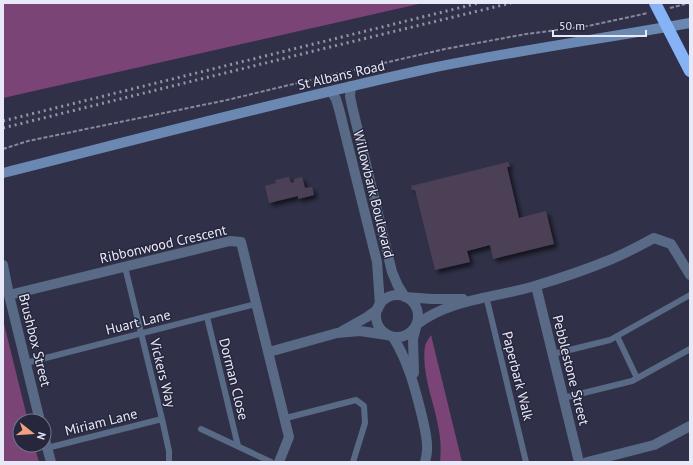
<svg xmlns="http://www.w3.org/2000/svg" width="693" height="465" viewBox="0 0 693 465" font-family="'PT Sans',sans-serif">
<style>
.green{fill:#7b4476}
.building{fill:#4b4057;filter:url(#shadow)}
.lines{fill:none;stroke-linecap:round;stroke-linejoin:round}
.path{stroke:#88899c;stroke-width:2;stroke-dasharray:4 2;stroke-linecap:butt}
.service{stroke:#586a85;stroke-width:6}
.minor{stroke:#586a85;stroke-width:10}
.secondary{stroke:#6b88b3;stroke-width:10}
.rail{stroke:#9293a6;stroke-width:3;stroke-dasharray:2 4;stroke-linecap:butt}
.motorway-bridge{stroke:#86b3f6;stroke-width:12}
.labels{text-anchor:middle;stroke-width:3;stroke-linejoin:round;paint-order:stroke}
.street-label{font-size:14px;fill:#e8e9f8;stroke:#26273d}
</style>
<defs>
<filter id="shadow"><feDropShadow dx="3.5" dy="3.5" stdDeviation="2" flood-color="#0009"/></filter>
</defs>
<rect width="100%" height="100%" fill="#303148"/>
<path class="green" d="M 3,3 L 423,3 L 3,98 Z
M 3,320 L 28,421 L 20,421 L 20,445 L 34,445 L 39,462 L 3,462 Z
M 431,335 L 462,462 L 440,462 C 441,452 441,441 439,431 C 435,403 421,375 425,346 C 426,342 429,338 431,335 Z"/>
<path class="building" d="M 508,162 L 510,166 L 507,167 L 519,218 L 546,211 L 554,244 L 493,259 L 490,245 L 467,251 L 470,262 L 435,270 L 415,190 L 412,190 L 411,186 Z
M 289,177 L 291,183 L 294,182 L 294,179 L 302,177 L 305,188 L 312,187 L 314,195 L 298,199 L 298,196 L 269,203 L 265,186 L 276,183 L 275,180 Z"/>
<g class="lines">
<path class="path" d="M 670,8 L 690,3
M 3,149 L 28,141 L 227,100 L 314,79 L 445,49 L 526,34 L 588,26 L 648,13"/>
<path class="service" d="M 125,267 L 162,419 L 169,451 L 169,462
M 486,296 L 526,462
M 207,317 L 238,446
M 617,336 L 637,378
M 553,354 L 610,340 L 690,295
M 26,363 L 256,304
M 563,398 L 632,381 L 690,349
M 286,418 L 356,400 L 364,406 L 365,423 L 353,462
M 201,429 L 271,462
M 47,448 L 162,419"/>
<path class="minor" d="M 351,86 L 350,96 L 352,106 L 392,272 L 398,286 L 405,297
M 331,91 L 336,99 L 339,109 L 377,262 L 380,305
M 3,265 L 9,295 L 40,421
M 536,286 L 579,462
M 9,295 L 230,241 L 241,242 L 289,437 L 279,462
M376 316a21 21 0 1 1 42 0a21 21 0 1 1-42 0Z
M 405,297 L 432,299 L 463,299
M 416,325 C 451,298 497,298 538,285 C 561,278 585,270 607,261 C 623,255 639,246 654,238 L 671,244 L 690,275
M 342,331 L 367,317 L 378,309
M 393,337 C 408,361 415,388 422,416 C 424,426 428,439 427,450 C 427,454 426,458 425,462
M 269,352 L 337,333 L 360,331 L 387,335
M 414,373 L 413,339 L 416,327
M 44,436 L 51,462
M 587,462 L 654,445 L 690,426"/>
<path class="secondary" d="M 3,173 C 142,138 282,101 422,70 C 511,51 601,39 690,23"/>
<path class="rail" d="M 3,121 L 479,3
M 3,128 L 326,48 L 511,3"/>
<path class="motorway-bridge" d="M 655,3 L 690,71"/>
</g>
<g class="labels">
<g class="street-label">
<text transform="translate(341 75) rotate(-13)" y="5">St Albans Road</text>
<text transform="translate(374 194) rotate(76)" y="5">Willowbark Boulevard</text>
<text transform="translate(163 244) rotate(-13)" y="5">Ribbonwood Crescent</text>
<text transform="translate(138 322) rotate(-14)" y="5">Huart Lane</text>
<text transform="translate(35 340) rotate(76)" y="5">Brushbox Street</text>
<text transform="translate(571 370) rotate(76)" y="5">Pebblestone Street</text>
<text transform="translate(163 373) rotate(76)" y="5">Vickers Way</text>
<text transform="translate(518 376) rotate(76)" y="5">Paperbark Walk</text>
<text transform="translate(234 379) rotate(76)" y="5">Dorman Close</text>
<text transform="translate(101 422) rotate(-14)" y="5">Miriam Lane</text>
</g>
</g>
<rect width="693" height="465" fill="none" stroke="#e8e9f8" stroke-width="8"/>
<g transform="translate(32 433) rotate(107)"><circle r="19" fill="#26273d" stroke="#747588"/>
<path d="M0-3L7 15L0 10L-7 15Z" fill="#f2a080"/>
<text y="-6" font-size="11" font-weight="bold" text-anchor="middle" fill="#e8e9f8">N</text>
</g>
<path d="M553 30v6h93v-6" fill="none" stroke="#e8e9f8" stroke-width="2"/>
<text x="559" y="30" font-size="12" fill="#e8e9f8" stroke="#26273d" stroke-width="3" paint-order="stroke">50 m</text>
</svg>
